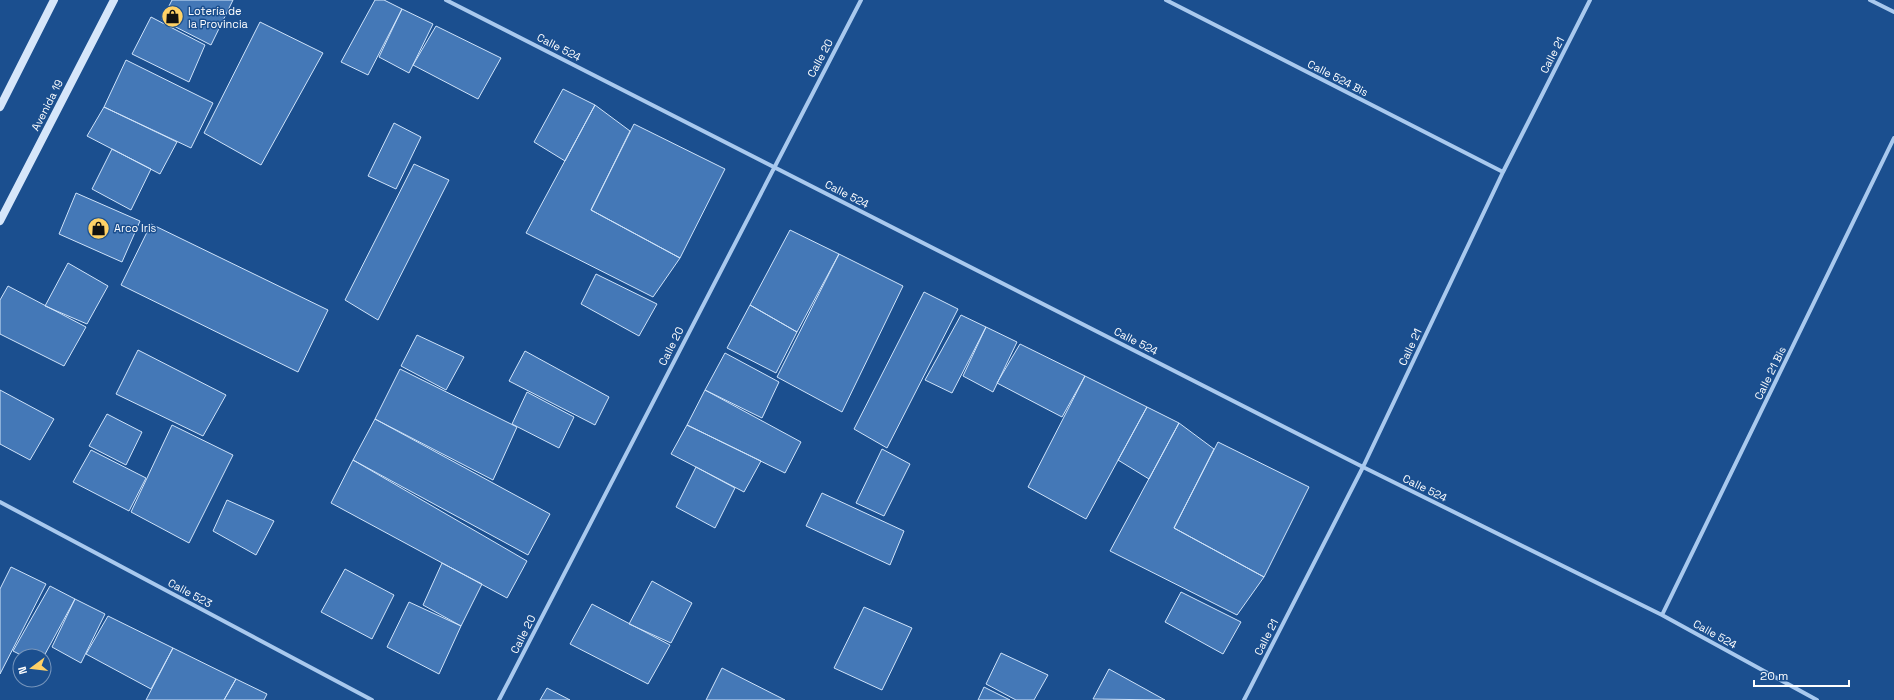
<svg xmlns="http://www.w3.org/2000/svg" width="1894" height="700" viewBox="0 0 1894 700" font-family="'Space Grotesk',sans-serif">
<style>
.building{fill:#4478b7;stroke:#cfe3fa}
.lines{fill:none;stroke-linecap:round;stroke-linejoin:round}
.street{stroke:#a9c9ee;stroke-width:4}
.secondary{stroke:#d6e6fa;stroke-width:8}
.labels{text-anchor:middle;stroke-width:3;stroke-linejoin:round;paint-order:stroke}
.poi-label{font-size:11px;fill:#fff;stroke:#1b4f8f;text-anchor:start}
.street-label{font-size:11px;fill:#fff;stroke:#1b4f8f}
</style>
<rect width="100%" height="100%" fill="#1b4f8f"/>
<path class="building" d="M 172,0 L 233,0 L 211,45 L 162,20 Z
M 375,0 L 384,0 L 402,9 L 368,75 L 341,62 Z
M 402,9 L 433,24 L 409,73 L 379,57 Z
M 151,17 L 205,45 L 189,82 L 132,54 Z
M 260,22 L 323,53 L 261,165 L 204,133 Z
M 436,26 L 501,58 L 478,99 L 413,65 Z
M 126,60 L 213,103 L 191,148 L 104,107 Z
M 563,89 L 595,105 L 565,161 L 534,142 Z
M 595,105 L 630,131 L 591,210 L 680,258 L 653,297 L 526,233 Z
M 104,107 L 177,142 L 160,174 L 87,136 Z
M 394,123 L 421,137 L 396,189 L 368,176 Z
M 634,124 L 725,169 L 680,258 L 591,210 Z
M 112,149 L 151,169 L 131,210 L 92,189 Z
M 414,164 L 449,180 L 378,320 L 345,300 Z
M 76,193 L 140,221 L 122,262 L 59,234 Z
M 151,224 L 328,310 L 298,372 L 121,285 Z
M 790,230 L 839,254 L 797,332 L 750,305 Z
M 839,254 L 903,286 L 842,412 L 777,377 Z
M 68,263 L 108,286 L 87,324 L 45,306 Z
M 596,274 L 657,304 L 639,336 L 581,304 Z
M 8,286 L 86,327 L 64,366 L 0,334 L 0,300 Z
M 924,292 L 958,309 L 887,448 L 854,429 Z
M 750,305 L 797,332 L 776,373 L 727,348 Z
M 961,315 L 986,327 L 952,393 L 925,380 Z
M 986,327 L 1017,342 L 993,392 L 963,376 Z
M 417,335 L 464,357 L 446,390 L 401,366 Z
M 1020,344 L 1085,376 L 1062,417 L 997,383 Z
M 138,350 L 226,395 L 203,436 L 116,394 Z
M 525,351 L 609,397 L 595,425 L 509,381 Z
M 725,353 L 779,382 L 762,418 L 705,390 Z
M 400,369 L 517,427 L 493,480 L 375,419 Z
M 1085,376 L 1147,407 L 1086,519 L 1028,487 Z
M 0,390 L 54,419 L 30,460 L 0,444 Z
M 705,390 L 801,442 L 785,473 L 687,425 Z
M 527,392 L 574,417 L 559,448 L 512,424 Z
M 1147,407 L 1179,423 L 1149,479 L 1118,460 Z
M 107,414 L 142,432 L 126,465 L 89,446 Z
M 375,419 L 550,514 L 528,555 L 353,460 Z
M 1179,423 L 1214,449 L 1174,528 L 1264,577 L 1237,615 L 1110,551 Z
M 172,425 L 233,455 L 189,543 L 131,512 Z
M 687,425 L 761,461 L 744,492 L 671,454 Z
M 1218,442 L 1309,487 L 1264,577 L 1174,528 Z
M 882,449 L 910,464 L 884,516 L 856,503 Z
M 91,450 L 146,478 L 129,511 L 73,482 Z
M 353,460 L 527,561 L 507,598 L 331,503 Z
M 696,467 L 735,488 L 715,528 L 676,507 Z
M 822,493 L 904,531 L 890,565 L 806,526 Z
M 227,500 L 274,521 L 256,555 L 213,531 Z
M 442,563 L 482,584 L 461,626 L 423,605 Z
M 11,567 L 46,584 L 0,674 L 0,589 Z
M 345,569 L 394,595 L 372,639 L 321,612 Z
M 652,581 L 692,603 L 671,643 L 629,624 Z
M 50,586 L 75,599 L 44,656 L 23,656 L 13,651 Z
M 1181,592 L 1241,622 L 1223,654 L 1165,622 Z
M 75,599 L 105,614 L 81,663 L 52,647 Z
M 409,602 L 461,626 L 439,674 L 387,647 Z
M 592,604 L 670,645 L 648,684 L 570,644 Z
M 864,607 L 912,628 L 882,690 L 834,668 Z
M 108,616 L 173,648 L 151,689 L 86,654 Z
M 173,648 L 236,679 L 224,700 L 146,700 Z
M 1001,653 L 1048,675 L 1034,700 L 1016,700 L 986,684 Z
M 722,668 L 785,700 L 706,700 Z
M 1109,669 L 1165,700 L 1093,699 Z
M 236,679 L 267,694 L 264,700 L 224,700 Z
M 984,687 L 1010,700 L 978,700 Z
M 547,688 L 570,700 L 540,700 Z"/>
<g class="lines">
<path class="street" d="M 446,0 L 1363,467 L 1662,615 L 1817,700
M 1166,0 L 1503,172
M 1870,0 L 1894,12
M 0,502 L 372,700
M 1662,615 L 1894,138
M 499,700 L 861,0
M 1244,700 L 1363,467 L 1503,172 L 1590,0"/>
<path class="secondary" d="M 0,107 L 54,0
M 0,221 L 114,0"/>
</g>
<defs>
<symbol id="shop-disc" viewBox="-11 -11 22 22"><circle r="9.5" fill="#ffd166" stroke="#1b4f8f"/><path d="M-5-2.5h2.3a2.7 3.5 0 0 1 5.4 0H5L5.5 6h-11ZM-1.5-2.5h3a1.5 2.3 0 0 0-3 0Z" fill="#111"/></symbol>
</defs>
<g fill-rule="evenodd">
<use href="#shop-disc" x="160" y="4" width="25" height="25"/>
<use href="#shop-disc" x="86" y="216" width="25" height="25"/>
</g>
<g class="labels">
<g class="poi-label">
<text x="188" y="15">Lotería de<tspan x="188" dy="13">la Provincia</tspan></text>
<text x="114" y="232">Arco Iris</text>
</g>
<g class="street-label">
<text transform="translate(559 47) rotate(27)" y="4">Calle 524</text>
<text transform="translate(1552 55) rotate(-63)" y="4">Calle 21</text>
<text transform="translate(820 58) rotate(-62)" y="4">Calle 20</text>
<text transform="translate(1338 78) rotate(27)" y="4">Calle 524 Bis</text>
<text transform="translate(47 105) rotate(-63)" y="4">Avenida 19</text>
<text transform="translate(847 194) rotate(27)" y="4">Calle 524</text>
<text transform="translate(1136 341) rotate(27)" y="4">Calle 524</text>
<text transform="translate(671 346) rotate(-63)" y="4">Calle 20</text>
<text transform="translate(1410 347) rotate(-65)" y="4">Calle 21</text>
<text transform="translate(1770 373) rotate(-64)" y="4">Calle 21 Bis</text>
<text transform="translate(1425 488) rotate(26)" y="4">Calle 524</text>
<text transform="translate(190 593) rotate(28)" y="4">Calle 523</text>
<text transform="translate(523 634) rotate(-63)" y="4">Calle 20</text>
<text transform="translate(1715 634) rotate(29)" y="4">Calle 524</text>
<text transform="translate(1266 637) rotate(-63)" y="4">Calle 21</text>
</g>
</g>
<g transform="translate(32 668) rotate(255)"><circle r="19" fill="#1b4f8f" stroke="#7695bc"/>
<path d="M0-3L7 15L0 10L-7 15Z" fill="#ffd166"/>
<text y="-6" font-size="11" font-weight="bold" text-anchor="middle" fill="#ffffff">N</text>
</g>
<path d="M1754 680v6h95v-6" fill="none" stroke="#ffffff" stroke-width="2"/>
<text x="1760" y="680" font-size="12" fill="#ffffff" stroke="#1b4f8f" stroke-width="3" paint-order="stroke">20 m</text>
</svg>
